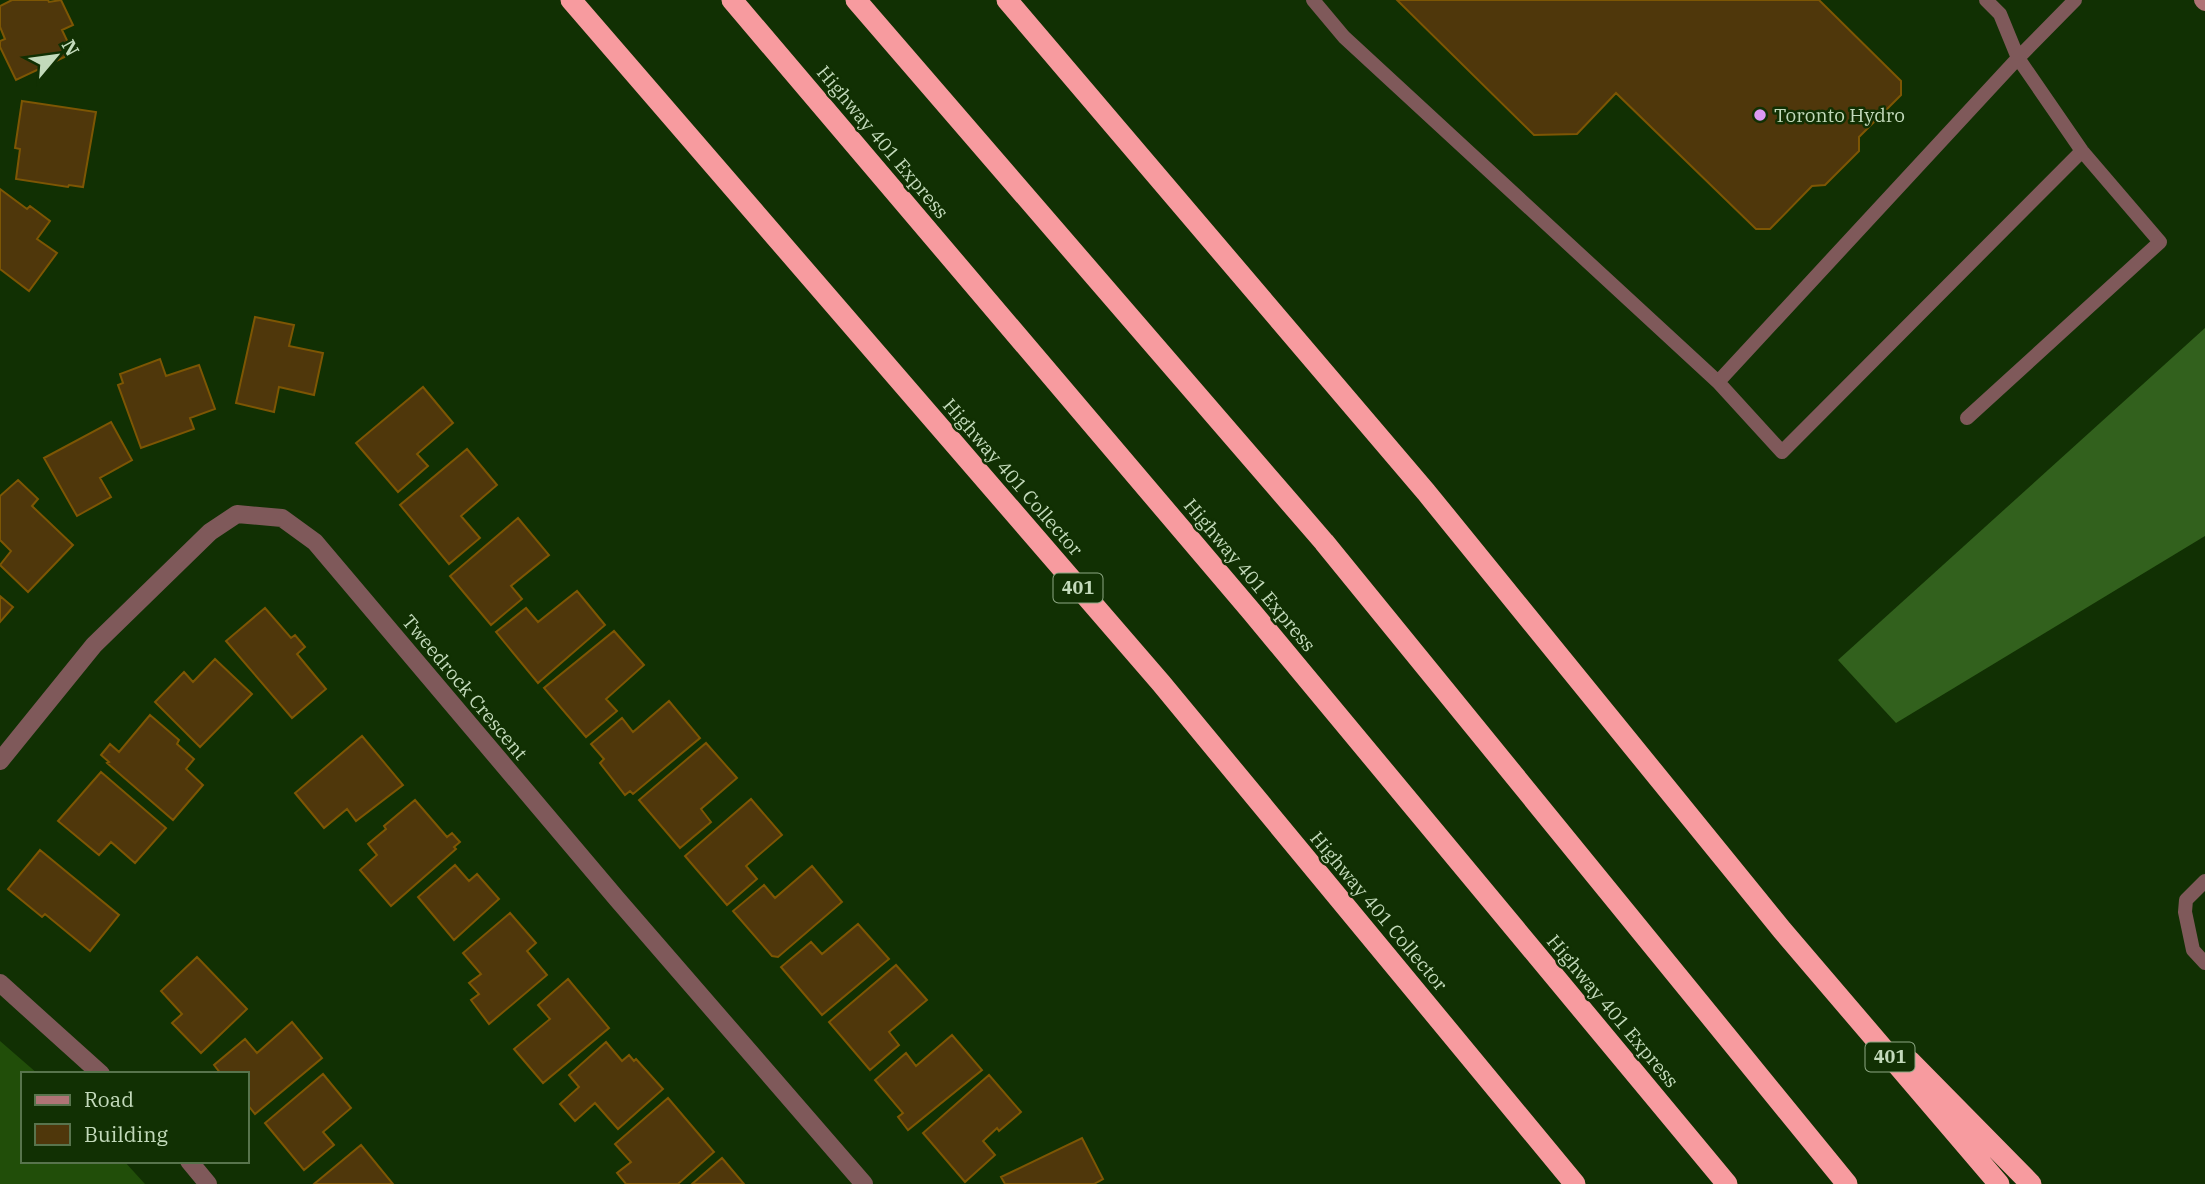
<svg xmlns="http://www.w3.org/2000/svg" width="2205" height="1184" viewBox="0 0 2205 1184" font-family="'IBM Plex Serif',serif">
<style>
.green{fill:#214e09}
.forest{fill:#32611d}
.building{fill:#4f370b;stroke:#7d5604;stroke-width:2}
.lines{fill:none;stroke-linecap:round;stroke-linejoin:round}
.service{stroke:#7f595a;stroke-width:14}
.minor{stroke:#7f595a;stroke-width:18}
.secondary{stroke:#af7476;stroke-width:18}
.motorway{stroke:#f79b9f;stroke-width:21}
.poi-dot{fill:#dd99f3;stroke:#113003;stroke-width:2.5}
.labels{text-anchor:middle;stroke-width:5;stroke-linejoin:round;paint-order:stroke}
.shield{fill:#113003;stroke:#8ea784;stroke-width:2}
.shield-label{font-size:18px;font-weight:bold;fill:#c3dabb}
.poi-label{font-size:19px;fill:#c3dabb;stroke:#113003;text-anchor:start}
.street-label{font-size:19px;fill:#c3dabb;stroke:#113003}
</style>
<rect width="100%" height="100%" fill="#113003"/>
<path class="green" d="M 0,1041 L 38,1074 L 23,1074 L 23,1161 L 124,1161 L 145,1184 L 0,1184 Z"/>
<path class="forest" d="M 2205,328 L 2205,536 L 1896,723 L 1838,660 Z"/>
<path class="building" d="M 12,0 L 48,0 L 49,2 L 61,0 L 73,25 L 62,30 L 73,53 L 16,80 L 0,47 L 0,41 L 5,39 L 0,27 L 0,6 Z
M 1397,0 L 1819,0 L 1901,81 L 1901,95 L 1859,137 L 1859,151 L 1825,185 L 1812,186 L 1770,229 L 1756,229 L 1616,93 L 1577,134 L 1534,135 Z
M 22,101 L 96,112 L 83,187 L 69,185 L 68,187 L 16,179 L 20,149 L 15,148 Z
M 0,189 L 27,209 L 30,206 L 50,221 L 37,239 L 57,253 L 29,291 L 0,269 Z
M 255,317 L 294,325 L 289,346 L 323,353 L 314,395 L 279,387 L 274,412 L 236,403 Z
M 160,359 L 166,376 L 199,365 L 215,409 L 190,418 L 194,429 L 141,448 L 118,385 L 123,383 L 120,374 Z
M 423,387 L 453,423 L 417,454 L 428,466 L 398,492 L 356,443 Z
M 111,422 L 132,460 L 100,478 L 111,497 L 77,516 L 44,458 Z
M 467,449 L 497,485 L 461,516 L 480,538 L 449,564 L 400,505 Z
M 18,480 L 38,499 L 32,506 L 73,545 L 28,592 L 0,565 L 11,551 L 0,540 L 0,496 Z
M 518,518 L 549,555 L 511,586 L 522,599 L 491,625 L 450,576 Z
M 577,591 L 605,625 L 538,683 L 496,632 L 526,608 L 538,622 Z
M 0,596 L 13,607 L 0,622 Z
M 265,608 L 291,638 L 295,635 L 305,647 L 297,654 L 326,689 L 292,718 L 226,641 Z
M 614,631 L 644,665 L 606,699 L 617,711 L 586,737 L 544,688 Z
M 215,659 L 252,694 L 200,747 L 155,702 L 184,672 L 193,682 Z
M 669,701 L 700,738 L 633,794 L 630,791 L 625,795 L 600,763 L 604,759 L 591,744 L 622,718 L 633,732 Z
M 150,715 L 179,740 L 177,744 L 194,759 L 186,769 L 203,785 L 173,820 L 107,763 L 109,762 L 101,755 L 110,744 L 119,752 Z
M 362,736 L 403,785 L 356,821 L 347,809 L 324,828 L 295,793 Z
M 706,743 L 737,778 L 701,809 L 711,822 L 680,848 L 639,800 Z
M 101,772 L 166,828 L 135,863 L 111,842 L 99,855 L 58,821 Z
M 751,799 L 782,835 L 746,866 L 757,879 L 727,905 L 685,856 Z
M 415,800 L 447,837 L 452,833 L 460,842 L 454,847 L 456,849 L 391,906 L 360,870 L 377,855 L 368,844 L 386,829 L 384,826 Z
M 40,850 L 119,915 L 90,951 L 45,914 L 42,917 L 8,889 Z
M 455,865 L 469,881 L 477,874 L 499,899 L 454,940 L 418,897 Z
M 812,866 L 842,902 L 778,957 L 772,956 L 733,911 L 764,885 L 775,898 Z
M 510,913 L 536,943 L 527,951 L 547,975 L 489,1024 L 471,1000 L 479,994 L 469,983 L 481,974 L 463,953 Z
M 858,924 L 889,959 L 822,1015 L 781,967 L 811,942 L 822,954 Z
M 197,957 L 247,1009 L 201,1053 L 172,1023 L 182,1014 L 161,991 Z
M 896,965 L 927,1000 L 889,1032 L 899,1045 L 870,1070 L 829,1022 Z
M 568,979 L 609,1028 L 543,1083 L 514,1049 L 550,1019 L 538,1005 Z
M 292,1022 L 322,1058 L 255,1114 L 247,1104 L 247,1074 L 221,1074 L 214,1065 L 245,1039 L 257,1053 Z
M 952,1035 L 982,1070 L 908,1130 L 898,1117 L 903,1113 L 875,1080 L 906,1053 L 916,1066 Z
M 606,1042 L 622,1061 L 629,1055 L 634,1061 L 636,1059 L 663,1089 L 618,1129 L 595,1103 L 575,1121 L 560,1104 L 579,1087 L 569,1075 Z
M 323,1074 L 351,1108 L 323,1132 L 334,1145 L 304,1170 L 265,1123 Z
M 989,1075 L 1021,1112 L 999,1131 L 997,1128 L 983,1141 L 995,1155 L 965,1182 L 923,1133 Z
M 668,1098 L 714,1152 L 678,1184 L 626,1184 L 617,1173 L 631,1162 L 615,1144 Z
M 1082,1138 L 1103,1179 L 1094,1184 L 1005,1184 L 1001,1177 Z
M 361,1145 L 393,1184 L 314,1184 Z
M 722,1158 L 744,1184 L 692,1184 Z"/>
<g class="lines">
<path class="service" d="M 1313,0 L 1344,37 L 1718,382 L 2018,58 L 2075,0
M 1718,382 L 1782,452 L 2082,151
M 1967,418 L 2160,242 L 2082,151 L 2018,58 L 2000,14 L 1986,0
M 2205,881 L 2186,900 L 2185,912 L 2193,950 L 2205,963"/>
<path class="minor" d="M 0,761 L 94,645 L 210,532 L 237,514 L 282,518 L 315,542 L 617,899 L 864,1184
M 0,983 L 101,1074
M 189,1161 L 208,1184"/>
<path class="secondary" d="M 2203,0 L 2205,2"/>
<path class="motorway" d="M 571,0 L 1161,683 L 1575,1184
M 732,0 L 1251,611 L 1727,1184
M 856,0 L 1324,542 L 1847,1184
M 1007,0 L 1426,492 L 1782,930 L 1999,1184
M 1910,1061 L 2031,1184"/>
</g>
<circle class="poi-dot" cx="1760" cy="115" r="7"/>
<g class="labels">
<g class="shield">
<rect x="1053.5" y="573.5" width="49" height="29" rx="5"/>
<rect x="1865.5" y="1042.5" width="49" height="29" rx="5"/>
</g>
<g class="shield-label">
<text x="1078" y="594">401</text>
<text x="1890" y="1063">401</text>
</g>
<g class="poi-label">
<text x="1774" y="122">Toronto Hydro</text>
</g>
<g class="street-label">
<text transform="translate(883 142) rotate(50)" y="7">Highway 401 Express</text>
<text transform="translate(1013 477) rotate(49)" y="7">Highway 401 Collector</text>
<text transform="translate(1250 575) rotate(50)" y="7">Highway 401 Express</text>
<text transform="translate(465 687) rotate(50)" y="7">Tweedrock Crescent</text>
<text transform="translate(1379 911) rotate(50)" y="7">Highway 401 Collector</text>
<text transform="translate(1613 1011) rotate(50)" y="7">Highway 401 Express</text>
</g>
</g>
<rect x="21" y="1072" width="228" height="91" fill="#113003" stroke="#58744d" stroke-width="2"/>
<rect x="35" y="1095" width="35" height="10" fill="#af7476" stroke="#58744d" stroke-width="2"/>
<text x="84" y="1107" font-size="21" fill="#c3dabb">Road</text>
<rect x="35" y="1124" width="35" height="21" fill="#4f370b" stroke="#58744d" stroke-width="2"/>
<text x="84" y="1142" font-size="21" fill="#c3dabb">Building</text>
<g transform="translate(56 56) rotate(61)" stroke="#113003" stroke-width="5" paint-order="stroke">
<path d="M0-5L12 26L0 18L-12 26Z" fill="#c3dabb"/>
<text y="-10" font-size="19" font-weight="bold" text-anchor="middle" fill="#c3dabb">N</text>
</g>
</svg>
